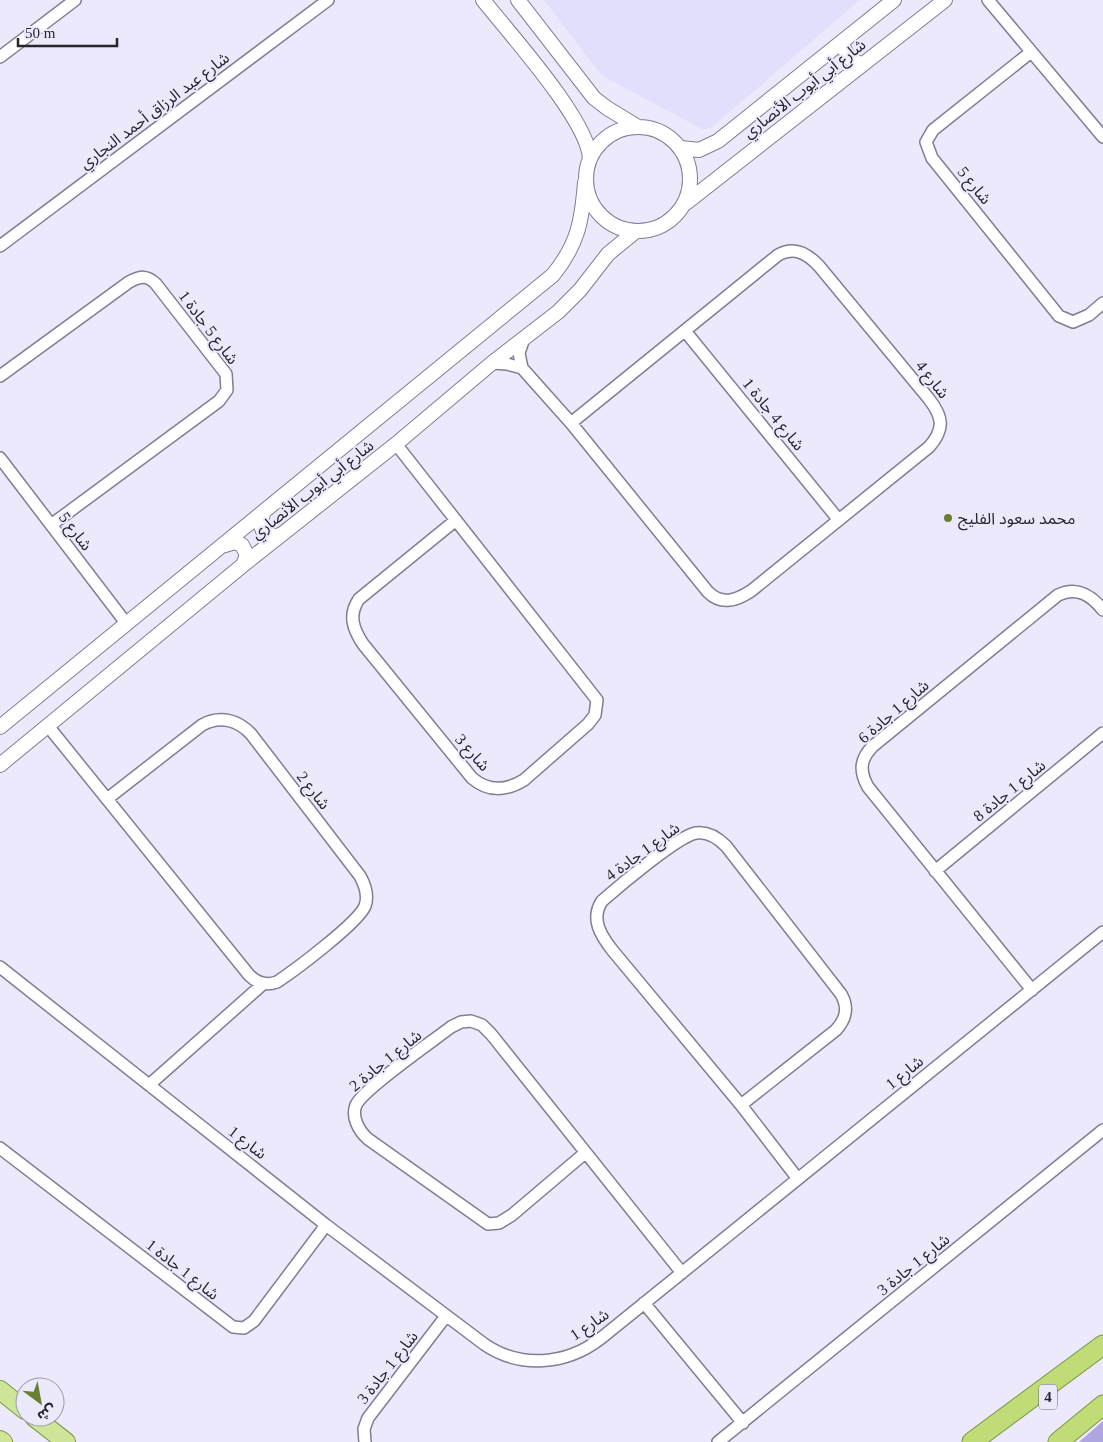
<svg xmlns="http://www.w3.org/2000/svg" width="1103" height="1442" viewBox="0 0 1103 1442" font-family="'Times New Roman','Noto Sans Arabic',serif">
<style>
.built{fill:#e2dffc}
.forest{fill:#aea6df}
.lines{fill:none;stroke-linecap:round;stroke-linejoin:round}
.minor-casing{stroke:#807e92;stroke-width:14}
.tertiary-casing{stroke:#807e92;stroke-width:16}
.primary-casing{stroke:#7f9646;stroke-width:20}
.trunk-casing{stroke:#7f9646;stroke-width:21}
.minor{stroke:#fff;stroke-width:11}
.tertiary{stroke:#fff;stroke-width:14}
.primary{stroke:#cfe598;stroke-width:18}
.trunk{stroke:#bfdc76;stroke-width:19}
.poi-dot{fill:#698031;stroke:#ebe9fb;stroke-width:2}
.labels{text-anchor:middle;stroke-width:4;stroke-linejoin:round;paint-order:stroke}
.shield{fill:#ebe9fb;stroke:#61606b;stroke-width:1}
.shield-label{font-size:15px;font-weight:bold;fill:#26252d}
.street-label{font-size:16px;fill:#26252d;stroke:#ebe9fb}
.poi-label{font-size:16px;fill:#26252d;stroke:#ebe9fb;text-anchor:start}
</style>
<rect width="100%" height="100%" fill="#ebe9fb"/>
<path class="built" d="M 544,0 L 860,0 L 712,127 L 704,130 L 601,75 Z"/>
<path class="forest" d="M 1103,1421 L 1103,1442 L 1079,1442 Z"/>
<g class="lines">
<defs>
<path id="minor" d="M 988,0 L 1103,137
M 1031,52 L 933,130 L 926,142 L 932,158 L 1059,316 L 1073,322 L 1089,315 L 1103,303
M 0,57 L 75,0
M 0,246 L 328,0
M 685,331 L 838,519
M 524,338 L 519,353 L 522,368 L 571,423 L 708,592 C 722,606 737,600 751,591 L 929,447 C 945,429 943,417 929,399 L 819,266 C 807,253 794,246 778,255 L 571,423
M 492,363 L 507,364 L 522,368
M 0,376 L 129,282 C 141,276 147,275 156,284 L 226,374 L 227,390 L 219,401 L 51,525
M 396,444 L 597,700 L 595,715 L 588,724 L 524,780 C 506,791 488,792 472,778 L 363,644 C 353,629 348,615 359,599 L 456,520
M 0,458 L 126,623
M 48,726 L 249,975 C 257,983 266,986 277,982 C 295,970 358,923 365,906 C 369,895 365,885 360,876 L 251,734 C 238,720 220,715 202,725 L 107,799
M 935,871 L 1103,733
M 0,967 L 326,1225 L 484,1344 C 520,1369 566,1365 600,1339 L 1103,932
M 1032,990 L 868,787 C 859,771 860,759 873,746 L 1058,595 C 1077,586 1091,595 1103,610
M 149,1085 L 263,984
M 741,1105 L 836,1030 C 846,1019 849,1008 841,994 L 726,846 C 718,838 708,831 696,833 C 678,836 618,887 602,901 C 590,919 601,936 613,951 L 741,1105 L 798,1179
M 0,1148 L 233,1327 L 244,1328 L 254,1321 L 326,1225
M 585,1153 L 512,1215 L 499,1223 L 488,1224 L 368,1139 C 359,1131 351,1117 356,1105 C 363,1089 433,1041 451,1027 L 461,1022 L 471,1021 L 482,1025 L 491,1034 L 682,1273
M 644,1303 L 743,1423
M 365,1442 L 364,1429 L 368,1418 L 446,1316
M 718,1442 L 1103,1130"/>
<path id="tertiary" d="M 483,0 C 509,33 589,121 590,159
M 518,0 L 594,98 L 607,108 L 638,127
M 841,43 L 849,58 L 862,65
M586 179a52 52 0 1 1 104 0a52 52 0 1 1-104 0Z
M 681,148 L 699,150 L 718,141 L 894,0
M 686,203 L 945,0
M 263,514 L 260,523 L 263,531 L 274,537 L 282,534
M 225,545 L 235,542 L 242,545 L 247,555 L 243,565
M 0,727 L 553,275 C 578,244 582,221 585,182
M 0,765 L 243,565 L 396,444 L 492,363 L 558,312 L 580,290 L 608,254 L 636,231"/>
<path id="primary" d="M 0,1390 L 25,1410
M 34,1417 L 66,1442
M 0,1440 L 3,1442"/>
<path id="trunk" d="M 972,1442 L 1103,1345
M 1058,1442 L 1103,1405"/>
</defs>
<use href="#minor" class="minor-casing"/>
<use href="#tertiary" class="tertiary-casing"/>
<use href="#primary" class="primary-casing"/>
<use href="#trunk" class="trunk-casing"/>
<use href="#minor" class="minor"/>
<use href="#tertiary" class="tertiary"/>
<use href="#primary" class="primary"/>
<use href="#trunk" class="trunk"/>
</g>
<circle class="poi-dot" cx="948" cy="518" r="5"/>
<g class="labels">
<rect class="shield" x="1039" y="1384.5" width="18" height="25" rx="4"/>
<g class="shield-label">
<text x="1048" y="1402">4</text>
</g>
<g class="street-label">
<text transform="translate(804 88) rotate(-38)" y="6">شارع أبي أيوب الأنصاري</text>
<text transform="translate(154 110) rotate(-37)" y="6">شارع عبد الرزاق أحمد النجاري</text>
<text transform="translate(975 185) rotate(51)" y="6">شارع 5</text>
<text transform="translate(209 327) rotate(53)" y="6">شارع 5 جادة 1</text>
<text transform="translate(933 379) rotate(52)" y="6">شارع 4</text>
<text transform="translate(774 414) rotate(51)" y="6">شارع 4 جادة 1</text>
<text transform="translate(312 489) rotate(-38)" y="6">شارع أبي أيوب الأنصاري</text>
<text transform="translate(76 531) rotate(53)" y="6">شارع 5</text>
<text transform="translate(893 711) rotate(-41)" y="6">شارع 1 جادة 6</text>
<text transform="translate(473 752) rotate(49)" y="6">شارع 3</text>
<text transform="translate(314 790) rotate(52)" y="6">شارع 2</text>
<text transform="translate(1009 790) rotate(-39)" y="6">شارع 1 جادة 8</text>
<text transform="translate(642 851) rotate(-36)" y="6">شارع 1 جادة 4</text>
<text transform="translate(385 1060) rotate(-39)" y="6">شارع 1 جادة 2</text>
<text transform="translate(904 1072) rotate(-39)" y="6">شارع 1</text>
<text transform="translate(248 1142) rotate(38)" y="6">شارع 1</text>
<text transform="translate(913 1264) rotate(-39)" y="6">شارع 1 جادة 3</text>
<text transform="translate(183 1269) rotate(38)" y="6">شارع 1 جادة 1</text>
<text transform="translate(589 1324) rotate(-34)" y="6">شارع 1</text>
<text transform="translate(387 1367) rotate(-52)" y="6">شارع 1 جادة 3</text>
</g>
<g class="poi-label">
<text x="958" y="524">محمد سعود الفليج</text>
</g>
</g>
<g transform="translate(40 1402) rotate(148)"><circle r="24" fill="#ebe9fb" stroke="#9c9ba9"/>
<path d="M0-4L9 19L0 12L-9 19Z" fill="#698031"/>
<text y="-8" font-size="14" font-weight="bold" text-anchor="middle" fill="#26252d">ش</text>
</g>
<path d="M18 38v8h99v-8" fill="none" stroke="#26252d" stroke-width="2.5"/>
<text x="25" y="38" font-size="15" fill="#26252d" stroke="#ebe9fb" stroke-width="4" paint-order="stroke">50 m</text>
</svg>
